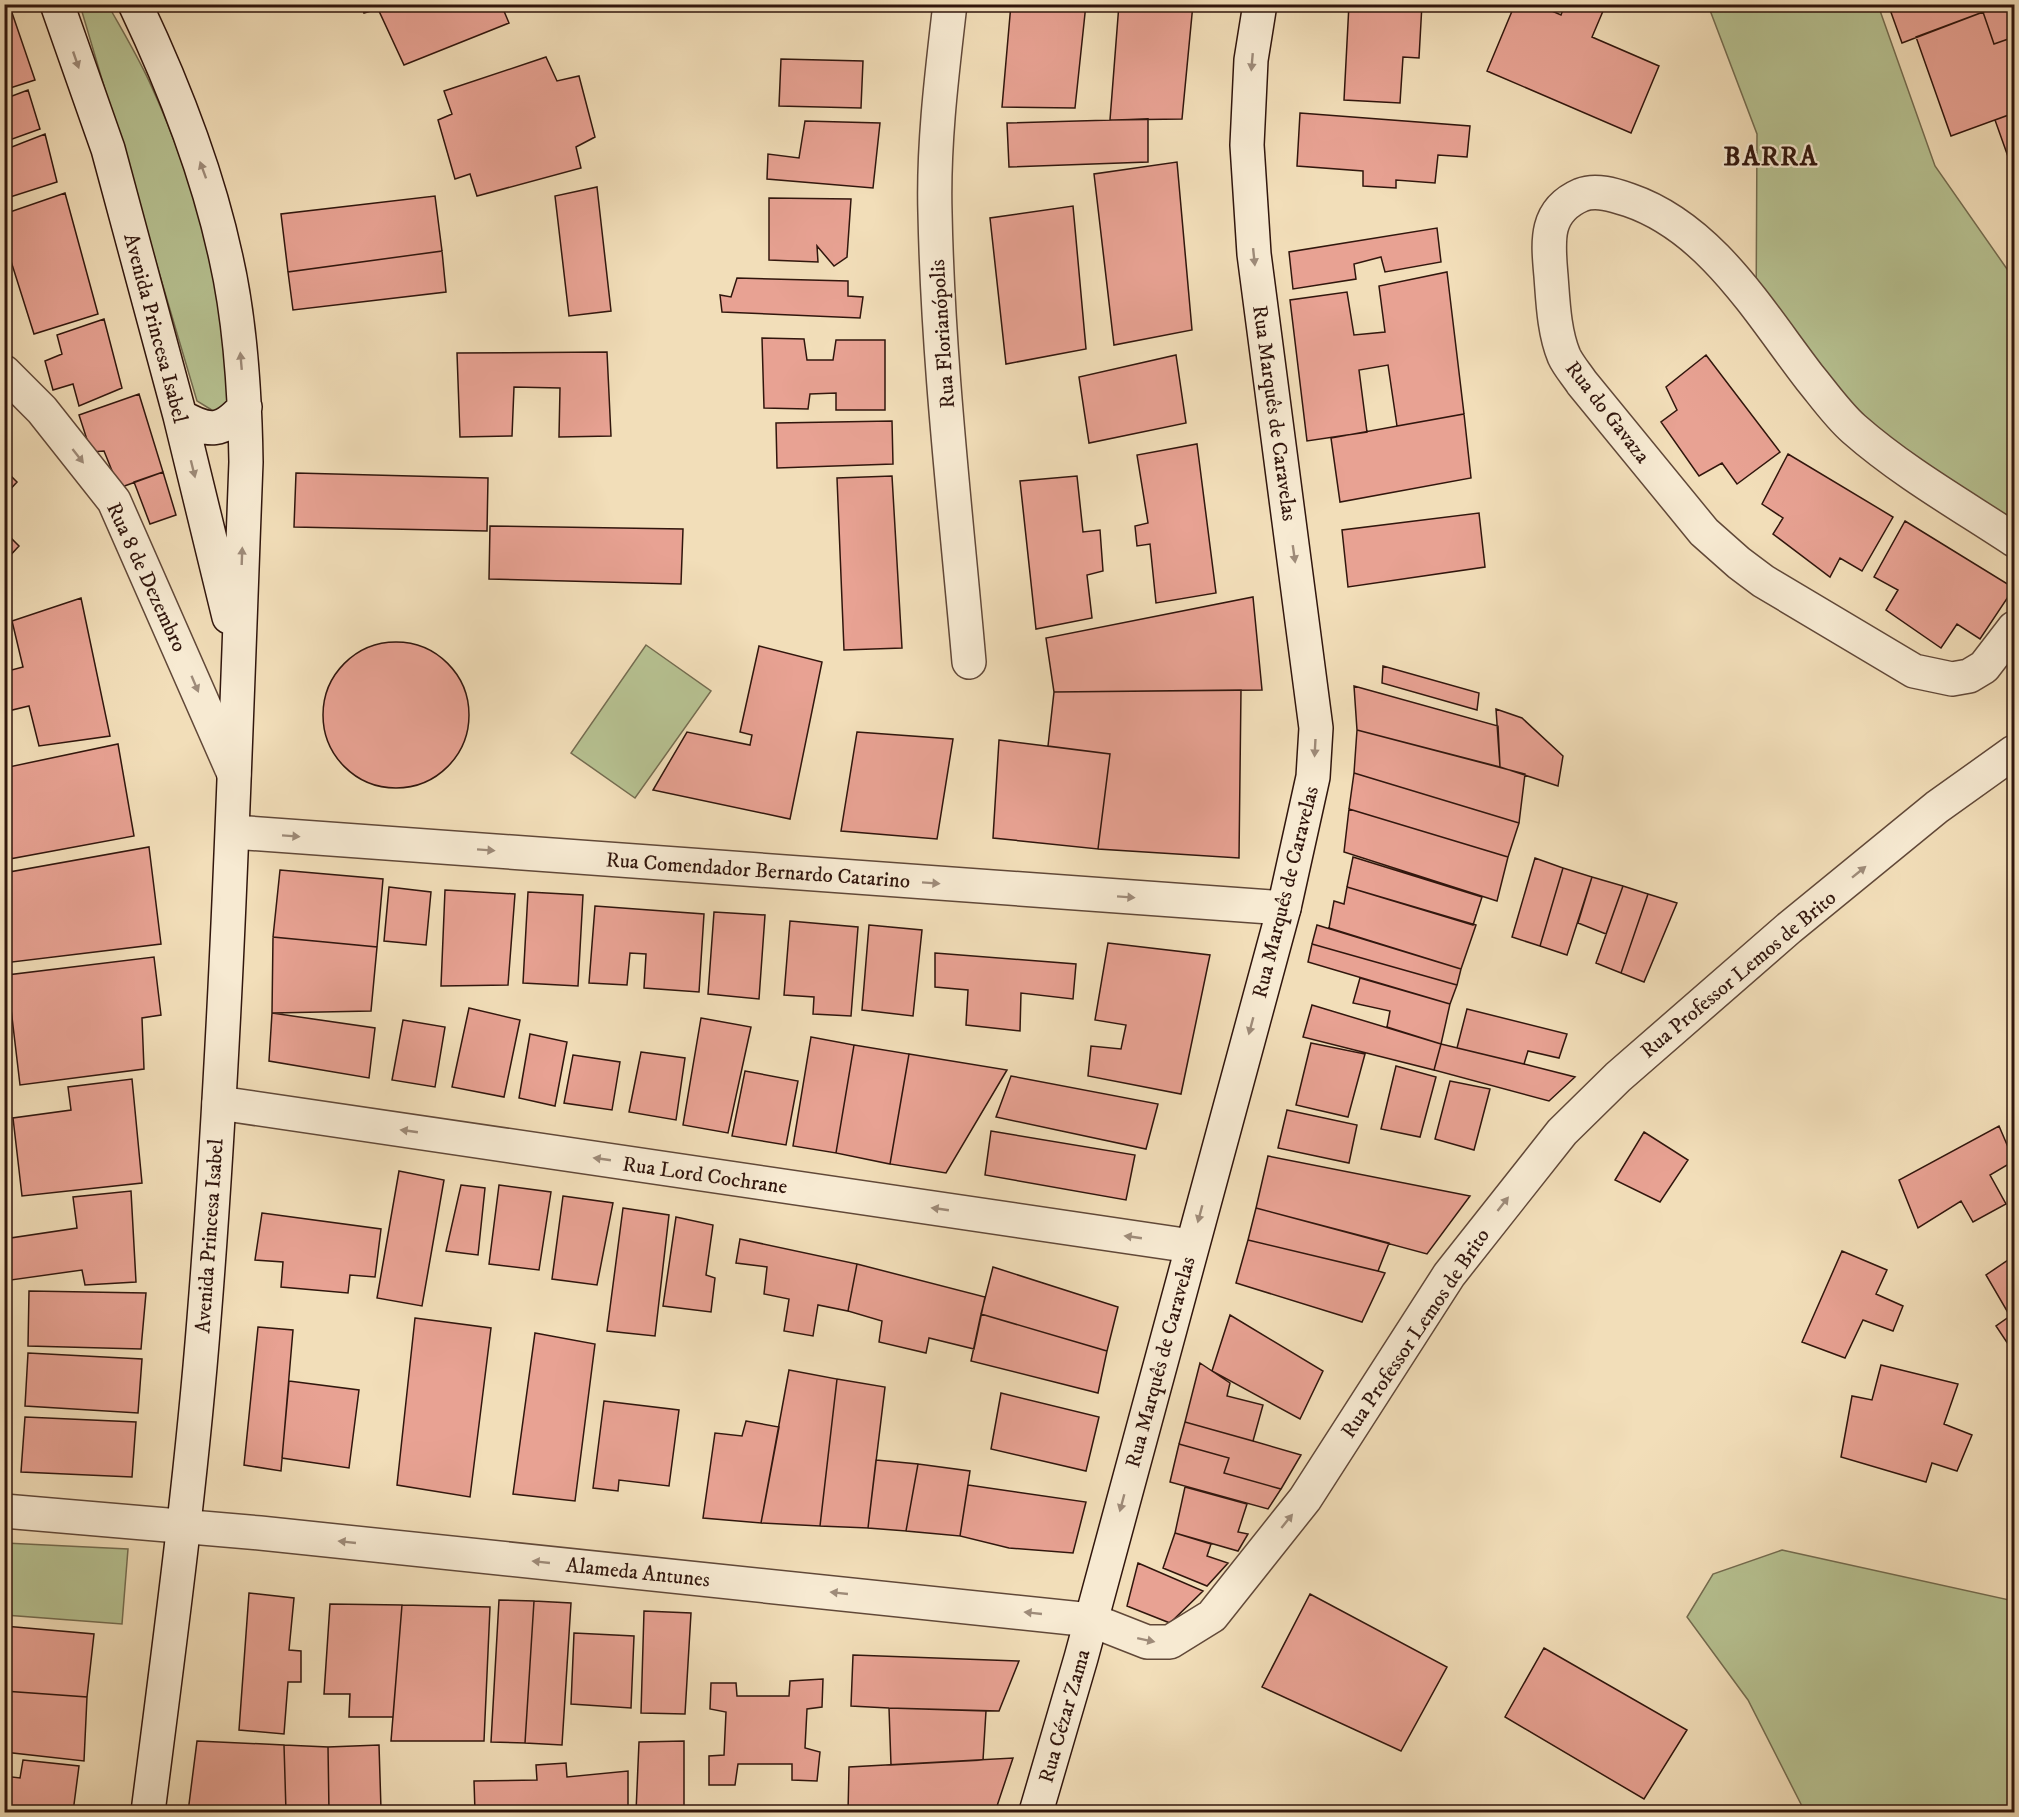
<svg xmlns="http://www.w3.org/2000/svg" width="2019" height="1817" viewBox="0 0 2019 1817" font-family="'IM FELL DW Pica',serif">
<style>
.green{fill:#b7c292;stroke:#746c50;stroke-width:1.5}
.building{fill:#e8a293;stroke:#31160d;stroke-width:1.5}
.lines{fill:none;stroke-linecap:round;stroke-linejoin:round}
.street-casing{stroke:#614838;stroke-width:36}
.secondary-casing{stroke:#31160d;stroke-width:36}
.street{stroke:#f7ead2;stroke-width:33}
.secondary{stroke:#f7ead2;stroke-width:33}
.oneway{fill:#9e8b79}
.labels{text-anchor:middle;stroke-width:4.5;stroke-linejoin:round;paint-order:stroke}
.street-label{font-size:21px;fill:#31160d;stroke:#f7ead2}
.district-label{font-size:27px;font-weight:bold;letter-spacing:1.5px;fill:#31160d;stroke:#f7ead2}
</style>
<rect width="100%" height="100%" fill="#f2deb9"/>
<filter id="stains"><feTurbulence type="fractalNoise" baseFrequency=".00333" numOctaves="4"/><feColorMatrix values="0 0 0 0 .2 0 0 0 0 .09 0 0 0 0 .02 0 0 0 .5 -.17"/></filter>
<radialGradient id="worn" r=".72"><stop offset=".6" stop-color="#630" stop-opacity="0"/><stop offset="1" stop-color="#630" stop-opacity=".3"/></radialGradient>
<path class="green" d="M 80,5 L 108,5 C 122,30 137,55 149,81 C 195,180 222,289 230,398 L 215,412 L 197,401 Z
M 1708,5 L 1878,5 L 1935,166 L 2014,279 L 2014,549 L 1756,321 L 1757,134 Z
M 646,645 L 711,691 L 635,798 L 571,753 Z
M 5,1543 L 128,1549 L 122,1624 L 5,1615 Z
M 1782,1550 L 2014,1601 L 2014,1812 L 1805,1812 L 1748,1700 L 1687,1617 L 1713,1574 Z"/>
<path class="building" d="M 4,4 L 9,4 L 35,80 L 4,90 Z
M 361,4 L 501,4 L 509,23 L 404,65 L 378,9 L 364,13 Z
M 1011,4 L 1086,4 L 1075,108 L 1002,107 Z
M 1119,4 L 1193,4 L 1182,119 L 1110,120 Z
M 1349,4 L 1422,4 L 1419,58 L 1403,57 L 1400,103 L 1344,100 Z
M 1515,4 L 1536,4 L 1561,15 L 1565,4 L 1606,4 L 1592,37 L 1659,66 L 1631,133 L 1487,71 Z
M 1888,4 L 2004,4 L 1902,43 Z
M 2004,4 L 2014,4 L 2014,37 L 1994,44 L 1983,12 Z
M 1983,12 L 1994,44 L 2014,37 L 2014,113 L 1951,136 L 1916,37 Z
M 546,57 L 557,81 L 579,76 L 595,137 L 576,147 L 581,168 L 477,196 L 470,174 L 455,179 L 438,120 L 452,114 L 444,91 Z
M 781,59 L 863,61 L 861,108 L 779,106 Z
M 28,90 L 40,129 L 4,142 L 4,99 Z
M 1300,113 L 1470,126 L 1467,157 L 1438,155 L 1435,183 L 1396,180 L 1396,188 L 1363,186 L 1363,171 L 1297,166 Z
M 2014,113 L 2014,164 L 2011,165 L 1995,120 Z
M 1148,119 L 1148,162 L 1009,167 L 1007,123 Z
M 805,121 L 880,123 L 873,188 L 767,179 L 768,154 L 799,158 Z
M 45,134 L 57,182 L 4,199 L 4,150 Z
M 1177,162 L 1192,330 L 1114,345 L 1094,174 Z
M 597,187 L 611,311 L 569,316 L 555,196 Z
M 65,193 L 98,314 L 34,334 L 4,239 L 4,214 Z
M 435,196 L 442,251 L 288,272 L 281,214 Z
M 769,198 L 851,199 L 847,257 L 834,266 L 817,246 L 818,262 L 769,260 Z
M 1073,206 L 1086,349 L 1006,364 L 990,218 Z
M 1437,228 L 1441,262 L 1385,272 L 1381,257 L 1354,264 L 1356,279 L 1293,289 L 1289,252 Z
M 442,251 L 446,292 L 293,310 L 288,272 Z
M 1447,272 L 1464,414 L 1397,426 L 1388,365 L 1359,370 L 1367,432 L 1307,441 L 1290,300 L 1347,292 L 1354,335 L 1385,332 L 1379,286 Z
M 737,278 L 848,281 L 848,296 L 863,297 L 860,318 L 722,312 L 720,295 L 731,297 Z
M 104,319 L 122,388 L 79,406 L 73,384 L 53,390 L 45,361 L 62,354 L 57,335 Z
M 762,338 L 804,339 L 807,360 L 833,360 L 836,340 L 885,340 L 885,410 L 836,410 L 836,393 L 810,394 L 808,409 L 764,408 Z
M 607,352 L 611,436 L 559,437 L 560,388 L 514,387 L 512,436 L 460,437 L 457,353 Z
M 1176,355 L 1186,423 L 1089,443 L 1079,377 Z
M 1706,355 L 1780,452 L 1737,484 L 1722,463 L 1699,476 L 1661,422 L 1677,410 L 1666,387 Z
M 139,394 L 163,472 L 119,488 L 104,451 L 91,452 L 79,415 Z
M 1464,414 L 1471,478 L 1340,502 L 1331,438 Z
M 892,421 L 893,464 L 777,468 L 776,423 Z
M 1197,444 L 1216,593 L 1156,603 L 1150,544 L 1137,546 L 1135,526 L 1148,523 L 1137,455 Z
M 1788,454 L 1893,517 L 1862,571 L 1840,558 L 1830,577 L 1773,534 L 1783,518 L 1762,504 Z
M 4,469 L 17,482 L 4,496 Z
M 163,472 L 176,515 L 150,524 L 134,482 Z
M 296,473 L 488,478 L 487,531 L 294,527 Z
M 892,476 L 902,648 L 844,650 L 837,478 Z
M 1077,476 L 1083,532 L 1100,530 L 1103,571 L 1087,575 L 1092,618 L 1036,629 L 1020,481 Z
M 1479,513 L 1485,567 L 1348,587 L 1342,530 Z
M 1905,521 L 2014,588 L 1980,639 L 1957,624 L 1941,648 L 1886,610 L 1898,590 L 1874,577 Z
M 490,526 L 683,529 L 681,584 L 489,579 Z
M 4,531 L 19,546 L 4,562 Z
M 1253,597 L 1262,690 L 1054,692 L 1046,638 Z
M 81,598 L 110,736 L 39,746 L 29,706 L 4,712 L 4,672 L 23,667 L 12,621 Z
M323 715a73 73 0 1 1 146 0a73 73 0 1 1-146 0Z
M 759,646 L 822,662 L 790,819 L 653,790 L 687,732 L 750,745 L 752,735 L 740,732 Z
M 1383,666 L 1479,693 L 1477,710 L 1382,683 Z
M 1354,686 L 1498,726 L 1500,767 L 1357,730 Z
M 1241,690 L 1239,858 L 1098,849 L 1110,754 L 1048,746 L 1054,692 Z
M 1496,709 L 1522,718 L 1563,756 L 1558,786 L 1500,767 Z
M 1357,730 L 1525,774 L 1519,823 L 1354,773 Z
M 857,732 L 953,739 L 937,839 L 841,831 Z
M 999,740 L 1110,754 L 1098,849 L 993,838 Z
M 118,744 L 134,836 L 4,860 L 4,768 Z
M 1354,773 L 1519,823 L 1508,857 L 1349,809 Z
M 1349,809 L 1508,857 L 1497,901 L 1344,852 Z
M 149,847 L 161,944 L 4,963 L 4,873 Z
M 1353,857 L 1482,897 L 1473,925 L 1347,887 Z
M 1535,858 L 1563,868 L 1540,946 L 1512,937 Z
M 1563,868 L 1592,877 L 1567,955 L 1540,946 Z
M 280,870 L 383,879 L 377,947 L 273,937 Z
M 1592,877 L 1623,886 L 1606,934 L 1578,923 Z
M 1623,886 L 1648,894 L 1621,973 L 1596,963 Z
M 389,887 L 431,892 L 426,945 L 384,941 Z
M 1347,887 L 1476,925 L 1461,969 L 1329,928 L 1334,901 L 1344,904 Z
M 445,890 L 515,894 L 508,985 L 441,986 Z
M 528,892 L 583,895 L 578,986 L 523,983 Z
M 1648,894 L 1677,903 L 1644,982 L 1621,973 Z
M 595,906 L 704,914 L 699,992 L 644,988 L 646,954 L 630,953 L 627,985 L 589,983 Z
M 714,912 L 765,915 L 759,999 L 708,994 Z
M 790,921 L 858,927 L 851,1016 L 813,1014 L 814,997 L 784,995 Z
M 869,925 L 922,930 L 913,1016 L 862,1010 Z
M 1317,925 L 1461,969 L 1457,985 L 1312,944 Z
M 273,937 L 377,947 L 371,1011 L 272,1013 Z
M 1108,943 L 1210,955 L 1181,1094 L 1088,1076 L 1091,1046 L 1121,1049 L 1126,1025 L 1095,1020 Z
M 1312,944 L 1457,985 L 1450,1004 L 1308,962 Z
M 935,953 L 1076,964 L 1073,999 L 1021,993 L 1020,1031 L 966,1025 L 968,990 L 935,987 Z
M 154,957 L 161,1015 L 142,1018 L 144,1069 L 20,1085 L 7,975 Z
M 1360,978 L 1450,1004 L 1441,1044 L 1387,1027 L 1390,1011 L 1353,1003 Z
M 1312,1005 L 1441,1044 L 1434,1070 L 1303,1037 Z
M 469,1008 L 520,1020 L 504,1097 L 452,1087 Z
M 1467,1009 L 1567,1034 L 1559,1058 L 1528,1051 L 1524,1064 L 1457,1048 Z
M 272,1013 L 375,1028 L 369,1078 L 269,1061 Z
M 701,1018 L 751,1027 L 728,1133 L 683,1125 Z
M 403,1020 L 445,1027 L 435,1087 L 392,1080 Z
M 530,1034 L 567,1042 L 555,1106 L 519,1098 Z
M 811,1037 L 854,1045 L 836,1153 L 793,1146 Z
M 1311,1043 L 1365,1054 L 1348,1117 L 1296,1105 Z
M 1441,1044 L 1524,1064 L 1575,1077 L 1549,1101 L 1434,1070 Z
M 854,1045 L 909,1054 L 890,1164 L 836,1153 Z
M 641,1052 L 685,1058 L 676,1120 L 629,1112 Z
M 909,1054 L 1007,1070 L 946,1173 L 890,1164 Z
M 573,1055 L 620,1062 L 612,1110 L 564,1103 Z
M 1396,1066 L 1436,1077 L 1420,1137 L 1381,1129 Z
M 745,1071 L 798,1081 L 786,1145 L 732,1136 Z
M 1011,1076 L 1158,1104 L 1146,1149 L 996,1117 Z
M 132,1079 L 142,1183 L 22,1196 L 13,1118 L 71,1110 L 68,1087 Z
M 1450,1081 L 1490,1089 L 1474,1150 L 1435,1139 Z
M 1287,1110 L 1357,1125 L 1349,1163 L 1278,1148 Z
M 1999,1126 L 2014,1161 L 1990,1175 L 2006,1204 L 1973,1222 L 1961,1201 L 1918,1228 L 1899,1180 Z
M 991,1131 L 1135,1155 L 1126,1200 L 985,1175 Z
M 1644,1132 L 1688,1160 L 1660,1202 L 1615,1180 Z
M 1268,1156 L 1470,1196 L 1427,1254 L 1256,1208 Z
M 399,1171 L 444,1180 L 422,1306 L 377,1298 Z
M 461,1185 L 485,1188 L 478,1255 L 446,1251 Z
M 499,1185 L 551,1192 L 539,1270 L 489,1264 Z
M 131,1191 L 136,1282 L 85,1285 L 82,1270 L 4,1281 L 4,1239 L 77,1228 L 73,1197 Z
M 563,1196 L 613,1203 L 597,1285 L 552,1279 Z
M 623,1208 L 669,1215 L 655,1336 L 607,1331 Z
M 1256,1208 L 1389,1243 L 1378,1271 L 1248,1240 Z
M 262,1213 L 381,1229 L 375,1277 L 350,1275 L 348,1293 L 281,1287 L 283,1262 L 255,1260 Z
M 676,1217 L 713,1225 L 706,1275 L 715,1278 L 711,1312 L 663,1306 Z
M 740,1239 L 857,1264 L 848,1311 L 818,1305 L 813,1336 L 784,1331 L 789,1299 L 764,1294 L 767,1267 L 736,1263 Z
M 1248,1240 L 1378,1271 L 1385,1273 L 1362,1322 L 1236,1283 Z
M 1842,1251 L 1887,1270 L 1876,1294 L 1903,1306 L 1893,1331 L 1863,1320 L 1845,1358 L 1802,1342 Z
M 2014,1256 L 2014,1353 L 1996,1326 L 2010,1316 L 1986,1275 Z
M 857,1264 L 985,1297 L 974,1349 L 929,1338 L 926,1353 L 879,1342 L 882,1321 L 848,1311 Z
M 993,1267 L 1118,1307 L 1107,1351 L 981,1314 Z
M 29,1291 L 146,1293 L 141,1349 L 28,1346 Z
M 981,1314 L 1107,1351 L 1098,1393 L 971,1361 Z
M 1230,1315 L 1323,1371 L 1300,1419 L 1212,1371 Z
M 415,1318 L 491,1328 L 470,1497 L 397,1485 Z
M 258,1327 L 293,1330 L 281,1471 L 244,1465 Z
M 535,1333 L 595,1344 L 575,1501 L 513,1494 Z
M 28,1353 L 142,1359 L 138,1413 L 25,1406 Z
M 1200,1363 L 1230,1383 L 1227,1396 L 1263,1405 L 1253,1441 L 1185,1422 Z
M 1881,1365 L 1958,1384 L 1944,1424 L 1972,1435 L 1957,1471 L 1932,1463 L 1926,1482 L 1841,1457 L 1852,1396 L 1872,1400 Z
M 789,1370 L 837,1379 L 820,1526 L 761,1523 Z
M 837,1379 L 885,1387 L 868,1528 L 820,1526 Z
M 289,1381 L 359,1390 L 349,1468 L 282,1458 Z
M 1001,1393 L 1099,1417 L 1086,1471 L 991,1449 Z
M 604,1401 L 679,1410 L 669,1486 L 619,1480 L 618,1491 L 593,1488 Z
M 25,1417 L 136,1422 L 132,1477 L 21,1472 Z
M 746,1421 L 779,1427 L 761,1523 L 703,1518 L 715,1433 L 742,1436 Z
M 1185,1422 L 1253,1441 L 1301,1455 L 1281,1489 L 1224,1473 L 1229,1458 L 1179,1444 Z
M 1179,1444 L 1229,1458 L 1224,1473 L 1281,1489 L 1268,1509 L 1170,1482 Z
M 876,1460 L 918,1464 L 906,1531 L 868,1528 Z
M 918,1464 L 970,1471 L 960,1536 L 906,1531 Z
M 968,1485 L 1086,1502 L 1073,1553 L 1009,1548 L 960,1536 Z
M 1185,1487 L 1247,1504 L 1238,1532 L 1248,1534 L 1238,1551 L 1175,1533 Z
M 1175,1533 L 1211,1544 L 1207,1556 L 1228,1563 L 1207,1586 L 1163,1568 Z
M 1138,1563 L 1203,1591 L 1170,1623 L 1127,1606 Z
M 249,1593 L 294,1598 L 289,1650 L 301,1651 L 301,1682 L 288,1682 L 284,1734 L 239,1730 Z
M 1310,1594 L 1447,1667 L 1401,1751 L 1262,1687 Z
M 499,1600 L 534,1601 L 525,1743 L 491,1742 Z
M 534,1601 L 571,1603 L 562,1745 L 525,1743 Z
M 330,1604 L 402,1605 L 393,1717 L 349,1717 L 350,1694 L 324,1694 Z
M 402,1605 L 490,1607 L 484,1741 L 391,1741 Z
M 644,1611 L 691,1613 L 685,1714 L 641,1713 Z
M 4,1626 L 94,1634 L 87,1697 L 4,1691 Z
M 574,1633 L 634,1636 L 631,1708 L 571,1704 Z
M 1544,1648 L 1687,1730 L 1644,1799 L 1505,1717 Z
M 853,1655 L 1019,1661 L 999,1711 L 889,1708 L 851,1706 Z
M 823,1679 L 822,1707 L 807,1709 L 805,1748 L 820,1752 L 817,1781 L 792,1780 L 792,1764 L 738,1764 L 735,1785 L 709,1785 L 709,1756 L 724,1755 L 726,1712 L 710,1709 L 711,1683 L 736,1683 L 737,1696 L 789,1696 L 790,1681 Z
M 4,1691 L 87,1697 L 84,1761 L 4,1752 Z
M 889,1708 L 986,1711 L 983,1760 L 891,1765 Z
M 197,1741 L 284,1745 L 286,1812 L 188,1812 Z
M 684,1741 L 684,1812 L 636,1812 L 639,1742 Z
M 284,1745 L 328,1747 L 329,1812 L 286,1812 Z
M 379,1745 L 381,1809 L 358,1809 L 358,1812 L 329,1812 L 328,1747 Z
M 1013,1758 L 995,1812 L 848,1812 L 849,1767 Z
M 23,1760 L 79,1766 L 73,1812 L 4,1812 L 4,1776 L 20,1778 Z
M 566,1763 L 567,1777 L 628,1771 L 628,1812 L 475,1812 L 474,1781 L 537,1780 L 536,1765 Z"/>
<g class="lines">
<defs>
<path id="street" d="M 950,4 C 942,73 933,144 935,213 C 938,363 956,513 969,662
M 4,372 L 42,410 L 114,501 L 234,774
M 2014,540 C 1961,505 1903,472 1854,429 C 1838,415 1824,395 1810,378 C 1759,312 1711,228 1629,200 C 1614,195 1596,189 1581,195 C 1544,211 1548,242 1551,276 C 1553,302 1554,332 1564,356 C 1568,365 1576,374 1582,383 L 1704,532 L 1739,563 L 1763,581 L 1914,671 L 1952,679 L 1969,676 L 1984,667 L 2014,628
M 233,832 L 1284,908
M 219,1103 L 1191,1246
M 4,1511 L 260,1533 L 1091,1620 L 1147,1642 L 1170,1642 L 1212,1616 L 1305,1499 L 1449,1275 L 1562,1132 L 1618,1077 L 1789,928 L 1937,807 L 2014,752"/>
<path id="secondary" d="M 57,4 L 108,149 L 180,416 L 229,617
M 135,4 C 174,86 207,170 226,258 C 241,324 245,395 246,462 C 235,748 227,1034 204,1319 C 191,1484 169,1648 148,1812
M 180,416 C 210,433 221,433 245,407
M 1036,1812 L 1081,1658 L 1284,908 L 1313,777 L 1316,728 L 1254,254 L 1247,145 L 1251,60 L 1260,4"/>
</defs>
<use href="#street" class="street-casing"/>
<use href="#secondary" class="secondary-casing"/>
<use href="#street" class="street"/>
<use href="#secondary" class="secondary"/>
</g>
<defs><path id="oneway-solid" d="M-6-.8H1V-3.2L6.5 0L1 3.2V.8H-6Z" transform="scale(1.5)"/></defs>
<g class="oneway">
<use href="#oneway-solid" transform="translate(76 60) rotate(71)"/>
<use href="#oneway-solid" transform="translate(1252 62) rotate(95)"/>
<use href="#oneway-solid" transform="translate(203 170) rotate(-110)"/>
<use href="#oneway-solid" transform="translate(1254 257) rotate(84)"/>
<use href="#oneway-solid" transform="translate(241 361) rotate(-95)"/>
<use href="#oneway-solid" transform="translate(78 456) rotate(52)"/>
<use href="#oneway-solid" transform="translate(193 469) rotate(76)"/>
<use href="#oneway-solid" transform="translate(1294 554) rotate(82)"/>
<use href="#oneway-solid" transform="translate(242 556) rotate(-88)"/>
<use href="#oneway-solid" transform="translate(195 684) rotate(67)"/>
<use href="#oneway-solid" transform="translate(1315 748) rotate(93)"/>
<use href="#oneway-solid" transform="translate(291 836) rotate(4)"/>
<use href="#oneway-solid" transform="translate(486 850) rotate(4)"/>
<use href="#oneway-solid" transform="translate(1859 872) rotate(-39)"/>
<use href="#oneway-solid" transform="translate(931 883) rotate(4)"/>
<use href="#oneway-solid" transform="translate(1126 897) rotate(4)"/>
<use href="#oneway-solid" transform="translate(1251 1026) rotate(105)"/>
<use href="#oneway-solid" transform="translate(409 1131) rotate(-172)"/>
<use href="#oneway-solid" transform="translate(602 1159) rotate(-172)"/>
<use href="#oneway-solid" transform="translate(1503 1204) rotate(-52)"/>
<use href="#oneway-solid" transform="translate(940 1209) rotate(-172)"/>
<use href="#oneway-solid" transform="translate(1200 1214) rotate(105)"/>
<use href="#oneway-solid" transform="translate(1133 1237) rotate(-172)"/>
<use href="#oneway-solid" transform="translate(1122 1503) rotate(105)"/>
<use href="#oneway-solid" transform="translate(1287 1521) rotate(-51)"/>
<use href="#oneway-solid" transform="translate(347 1542) rotate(-174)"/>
<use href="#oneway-solid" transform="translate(541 1562) rotate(-174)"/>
<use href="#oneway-solid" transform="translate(839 1593) rotate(-174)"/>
<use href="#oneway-solid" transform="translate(1033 1613) rotate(-174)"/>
<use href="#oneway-solid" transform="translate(1146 1640) rotate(12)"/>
</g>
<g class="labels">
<g class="street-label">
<text transform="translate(156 328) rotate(75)" y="7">Avenida Princesa Isabel</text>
<text transform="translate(942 334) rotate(-94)" y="7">Rua Florianópolis</text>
<text transform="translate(1608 412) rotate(52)" y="7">Rua do Gavaza</text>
<text transform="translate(1275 413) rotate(82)" y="7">Rua Marquês de Caravelas</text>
<text transform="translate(147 577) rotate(65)" y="7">Rua 8 de Dezembro</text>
<text transform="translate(758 870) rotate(4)" y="7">Rua Comendador Bernardo Catarino</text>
<text transform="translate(1285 892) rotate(-76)" y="7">Rua Marquês de Caravelas</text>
<text transform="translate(1738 974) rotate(-40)" y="7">Rua Professor Lemos de Brito</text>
<text transform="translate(705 1175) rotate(8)" y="7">Rua Lord Cochrane</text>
<text transform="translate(209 1236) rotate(-86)" y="7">Avenida Princesa Isabel</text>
<text transform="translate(1415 1333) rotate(-56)" y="7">Rua Professor Lemos de Brito</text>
<text transform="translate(1160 1362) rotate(-75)" y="7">Rua Marquês de Caravelas</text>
<text transform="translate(638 1572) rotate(6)" y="7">Alameda Antunes</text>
<text transform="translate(1064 1716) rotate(-74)" y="7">Rua Cézar Zama</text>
</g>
<g class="district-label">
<text x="1771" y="165">BARRA</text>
</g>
</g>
<rect width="2019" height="1817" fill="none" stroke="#f2deb9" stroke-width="24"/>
<rect x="6" y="6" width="2007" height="1805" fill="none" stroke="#31160d" stroke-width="3"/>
<rect x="12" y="12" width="1995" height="1793" fill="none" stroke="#31160d" stroke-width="1.5"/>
<rect width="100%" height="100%" filter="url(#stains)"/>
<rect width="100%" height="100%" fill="url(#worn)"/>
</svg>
